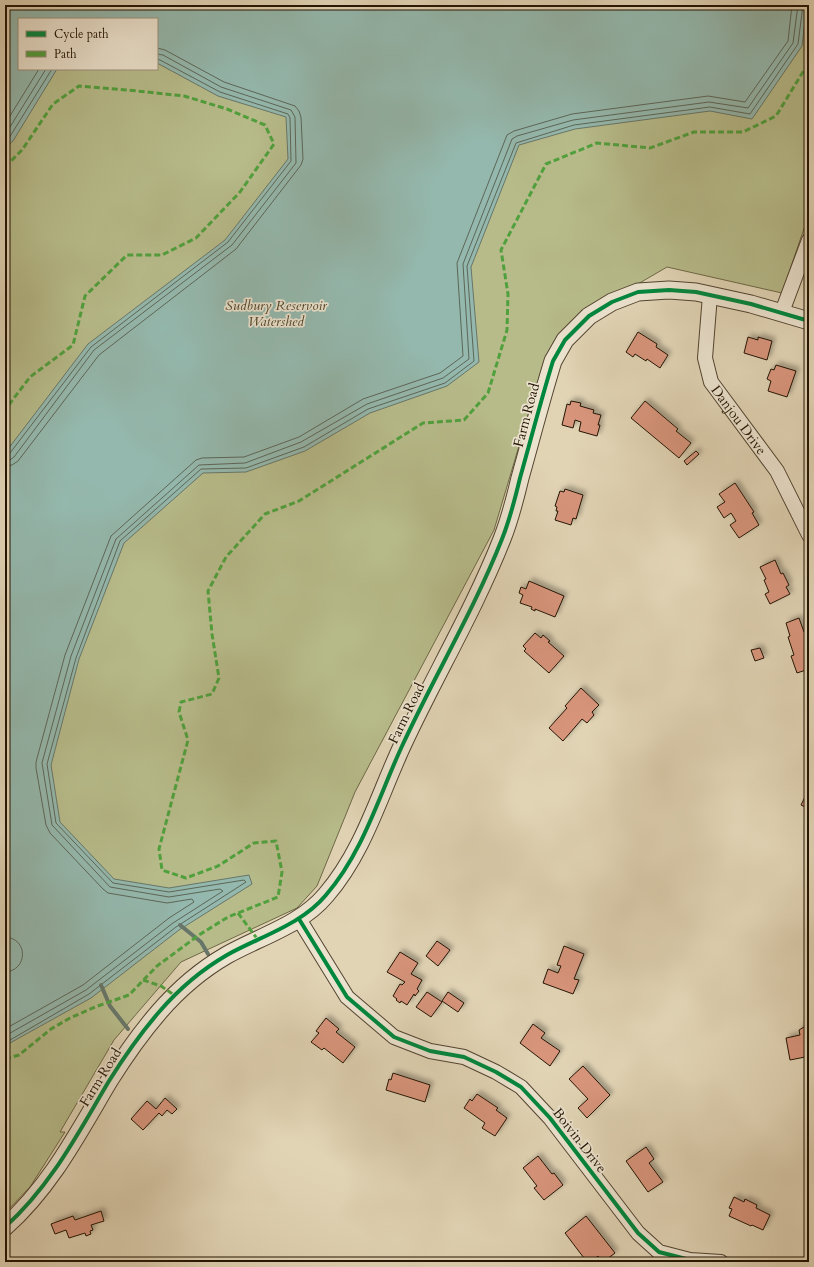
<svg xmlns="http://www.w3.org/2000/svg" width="814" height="1267" viewBox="0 0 814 1267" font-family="Cardo,serif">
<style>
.green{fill:#b7bb8a;stroke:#6d6846;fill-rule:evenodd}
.water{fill:#94b8ad;stroke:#677669}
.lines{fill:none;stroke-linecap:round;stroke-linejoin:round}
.shore{stroke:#5c6658;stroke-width:1}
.stream{stroke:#677669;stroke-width:4}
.building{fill:#d8957c;stroke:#231403;filter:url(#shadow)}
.minor-casing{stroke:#524430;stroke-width:16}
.tertiary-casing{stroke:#524430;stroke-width:19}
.minor{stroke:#ece3cf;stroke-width:14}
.tertiary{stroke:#ece3cf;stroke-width:17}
.quiet{stroke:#50a03d;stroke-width:3;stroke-dasharray:6 3;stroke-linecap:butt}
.cycleway-casing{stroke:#ece3cf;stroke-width:6}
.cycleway{stroke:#00873e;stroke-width:4}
.labels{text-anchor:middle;stroke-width:3.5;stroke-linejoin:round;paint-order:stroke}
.park-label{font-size:14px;font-style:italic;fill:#4f462c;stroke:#ece3cf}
.street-label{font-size:14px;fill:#231403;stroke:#ece3cf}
</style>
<defs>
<filter id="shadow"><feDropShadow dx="3.5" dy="-3.5" stdDeviation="2" flood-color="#0004"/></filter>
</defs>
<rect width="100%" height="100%" fill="#e1d4b5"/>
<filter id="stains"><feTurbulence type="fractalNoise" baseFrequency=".005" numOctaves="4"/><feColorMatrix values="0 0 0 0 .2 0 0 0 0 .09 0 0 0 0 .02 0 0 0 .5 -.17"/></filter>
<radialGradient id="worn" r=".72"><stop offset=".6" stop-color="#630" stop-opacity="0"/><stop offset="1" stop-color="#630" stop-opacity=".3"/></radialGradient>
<path class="green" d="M 5,5 L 809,5 L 809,214 L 782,293 L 667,267 L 573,322 L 530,409 L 494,530 L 355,792 L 317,886 L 297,908 L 181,962 L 114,1040 L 60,1132 L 65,1132 L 30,1187 L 5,1213 ZM 19,19 L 157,19 L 157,69 L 19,69 Z"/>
<path class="water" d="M 5,5 L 807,5 L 802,46 L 752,119 L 710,111 L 575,129 L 519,145 L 471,267 L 479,362 L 447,386 L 370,413 L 305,451 L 246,472 L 203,473 L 124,543 L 79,659 L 51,765 L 60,822 L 114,879 L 169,888 L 249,875 L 252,884 L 179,930 L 91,998 L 10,1043 L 5,1048 L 5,963 L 8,953 L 5,951 L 5,453 L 88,344 L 225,240 L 288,159 L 286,117 L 218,96 L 157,63 L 157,19 L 19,19 L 19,69 L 57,69 L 13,141 L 5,148 Z"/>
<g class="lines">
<path class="shore" d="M 5,124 L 39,69
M 5,135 L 46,69
M 5,143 L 9,138 L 52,69
M 5,455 L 10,453 L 91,347 L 228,242 L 291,161 L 290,118 L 288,114 L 220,92 L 160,60 L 157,59
M 5,460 L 10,460 L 14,457 L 94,350 L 232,245 L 296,163 L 295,117 L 291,110 L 221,87 L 163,55 L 157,54
M 5,466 L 12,465 L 18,461 L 99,355 L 236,249 L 301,165 L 303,159 L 301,117 L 299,111 L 295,106 L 224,82 L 165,50 L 157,48
M 5,937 C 29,938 28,971 5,972
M 5,1029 L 83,985 L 169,918 L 194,902 L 192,899 L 167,903 L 108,893 L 103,889 L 50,833 L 46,825 L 36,768 L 36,762 L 65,655 L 111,536 L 196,460 L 202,458 L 244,457 L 299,437 L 363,399 L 440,373 L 463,356 L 457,263 L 507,135 L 514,131 L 572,114 L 708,96 L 745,102 L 788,41 L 792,5
M 5,1036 L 86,990 L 173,923 L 223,891 L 220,889 L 169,897 L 110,887 L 52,825 L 42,763 L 71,656 L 116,539 L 199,465 L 245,463 L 301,442 L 367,404 L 443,378 L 469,359 L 463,264 L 512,139 L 517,136 L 573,120 L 709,102 L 748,108 L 793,43 L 798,5
M 5,1043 L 89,994 L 176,927 L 246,882 L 244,880 L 169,892 L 113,883 L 56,823 L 47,764 L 76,658 L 120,541 L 201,469 L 246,468 L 304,447 L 368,409 L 445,383 L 474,361 L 467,266 L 516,143 L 574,125 L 710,107 L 750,114 L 798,44 L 803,5"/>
<path class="stream" d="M 180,925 L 201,942 L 208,954
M 101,985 L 110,1006 L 128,1029"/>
</g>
<path class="building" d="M 638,332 L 657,344 L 656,347 L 668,355 L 660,368 L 647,359 L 646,361 L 635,354 L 633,357 L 626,352 Z
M 748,337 L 758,340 L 758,337 L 772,341 L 767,360 L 744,353 Z
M 776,365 L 796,371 L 787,397 L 768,391 L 771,381 L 767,379 L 771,369 L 774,370 Z
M 571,401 L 581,403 L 580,406 L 594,410 L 593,413 L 601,415 L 598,425 L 600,425 L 597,436 L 579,431 L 581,422 L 575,420 L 573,428 L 562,425 L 567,404 L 570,405 Z
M 645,401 L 678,429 L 676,431 L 691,443 L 679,458 L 631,418 Z
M 696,451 L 699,454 L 687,465 L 684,461 Z
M 735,483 L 754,512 L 752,513 L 759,525 L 739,538 L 730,525 L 736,521 L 731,513 L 724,518 L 717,507 L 725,502 L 719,494 Z
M 565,489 L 583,495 L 576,519 L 573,518 L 571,525 L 555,520 L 558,511 L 556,511 L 557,507 L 555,506 L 560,491 L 564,492 Z
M 775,560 L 781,574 L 783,573 L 789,585 L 786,587 L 790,594 L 770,604 L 765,594 L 769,592 L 764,580 L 766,579 L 760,567 Z
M 529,581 L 564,596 L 555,617 L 535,609 L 535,611 L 531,609 L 532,607 L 520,603 L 523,595 L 519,593 L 521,587 L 526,589 Z
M 799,618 L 804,632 L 807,631 L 809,638 L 809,669 L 797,673 L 791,656 L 794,655 L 788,637 L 790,636 L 786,623 Z
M 535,633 L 541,638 L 543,635 L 550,641 L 548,642 L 564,656 L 549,673 L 524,651 L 526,649 L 523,646 Z
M 760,648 L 764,658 L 755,661 L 751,650 Z
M 581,688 L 599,705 L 592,712 L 594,715 L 587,723 L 582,719 L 563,741 L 549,728 L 567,708 L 565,706 Z
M 809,789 L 809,809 L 801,805 Z
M 437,941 L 450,950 L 438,966 L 426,956 Z
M 564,946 L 584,954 L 574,979 L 579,980 L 573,994 L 543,983 L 548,969 L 558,973 L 561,966 L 557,965 Z
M 400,952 L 418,963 L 411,974 L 422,980 L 417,989 L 419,991 L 415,996 L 414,994 L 407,1005 L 401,1001 L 400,1003 L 396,1000 L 397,999 L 393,996 L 400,984 L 402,985 L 405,982 L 387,972 Z
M 427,992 L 442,1002 L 431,1017 L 416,1007 Z
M 448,992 L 464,1003 L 458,1012 L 442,1001 Z
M 326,1018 L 339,1029 L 336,1032 L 355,1047 L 343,1063 L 324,1048 L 322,1050 L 311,1042 L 319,1033 L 316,1031 Z
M 533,1024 L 545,1033 L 541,1038 L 560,1051 L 550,1066 L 520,1043 Z
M 809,1024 L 809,1051 L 805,1053 L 805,1057 L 790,1060 L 786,1038 L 800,1035 L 799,1030 Z
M 583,1066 L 610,1095 L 587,1118 L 578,1108 L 588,1099 L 569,1079 Z
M 393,1073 L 430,1085 L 425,1102 L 386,1090 L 389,1079 L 391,1080 Z
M 477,1094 L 498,1108 L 496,1110 L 507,1118 L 495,1136 L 482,1128 L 485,1123 L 464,1108 L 470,1099 L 472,1101 Z
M 165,1098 L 177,1109 L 172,1114 L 167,1110 L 162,1116 L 159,1113 L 143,1130 L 131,1119 L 147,1101 L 156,1109 Z
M 646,1147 L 654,1159 L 649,1163 L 663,1182 L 648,1192 L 626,1161 Z
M 538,1156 L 552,1174 L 554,1173 L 563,1185 L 544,1200 L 534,1188 L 537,1186 L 523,1168 Z
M 734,1197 L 744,1202 L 745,1199 L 757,1205 L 756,1208 L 770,1215 L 763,1230 L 752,1225 L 751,1226 L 729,1216 L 732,1209 L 729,1208 Z
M 101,1211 L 104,1221 L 91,1225 L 93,1230 L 90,1231 L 91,1234 L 86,1236 L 85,1233 L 69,1238 L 66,1230 L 55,1234 L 51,1224 L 73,1216 L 75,1220 Z
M 586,1216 L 615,1253 L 603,1262 L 598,1256 L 591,1262 L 587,1262 L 565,1233 Z"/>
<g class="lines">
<defs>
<g id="minor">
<path id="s1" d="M 710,295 L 705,358 L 711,382 L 777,471 L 809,535"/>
<path d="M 782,312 L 809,240"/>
<path d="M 299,919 L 347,997 L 394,1037 L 430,1051 L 464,1057 L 496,1072 L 521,1087 L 550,1118 L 638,1233 L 659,1252 L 690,1260 L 721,1262"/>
</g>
<path id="tertiary" d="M 5,1227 C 51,1186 78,1133 109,1081 C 124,1057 140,1034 159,1012 C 178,990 201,970 227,955 C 261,936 301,925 326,895 C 364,851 379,795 403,744 C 435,675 474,610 502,539 C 510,519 515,499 520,478 C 531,439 541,400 553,361 L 565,340 L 589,316 L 612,302 L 638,292 L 669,290 L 696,292 L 751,304 L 809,321"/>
</defs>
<use href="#minor" class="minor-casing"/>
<use href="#tertiary" class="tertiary-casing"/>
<use href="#minor" class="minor"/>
<use href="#tertiary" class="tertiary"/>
<path class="quiet" d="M 5,167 L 22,150 L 53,104 L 79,86 L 128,90 L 184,96 L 227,109 L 265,125 L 274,144 L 240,192 L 196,238 L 162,255 L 127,255 L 85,296 L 73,345 L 30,377 L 5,410
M 238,913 L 258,940
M 143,980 L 161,986 L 174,995
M 5,1059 L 19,1055 L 51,1029 L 70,1018 L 95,1007 L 129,995 L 157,966 L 199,935 L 228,917 L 278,897 L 282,872 L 276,841 L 254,843 L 218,866 L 186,878 L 162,870 L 159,849 L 188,740 L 179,712 L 181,702 L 212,694 L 219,678 L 212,634 L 208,591 L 226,557 L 265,514 L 299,501 L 423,423 L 464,420 L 488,393 L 507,330 L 508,294 L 501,250 L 546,164 L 597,143 L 650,148 L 694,132 L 743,132 L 776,116 L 809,62"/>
<defs>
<path id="cycleway" d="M 299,919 L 347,997 L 394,1037 L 430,1051 L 464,1057 L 496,1072 L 521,1087 L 550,1118 L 638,1233 L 659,1252 L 690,1260 L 721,1262
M 5,1227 C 51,1186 78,1133 109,1081 C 124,1057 140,1034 159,1012 C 178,990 201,970 227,955 C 261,936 301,925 326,895 C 364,851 379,795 403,744 C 435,675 474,610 502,539 C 510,519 515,499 520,478 C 531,439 541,400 553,361 L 565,340 L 589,316 L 612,302 L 638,292 L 669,290 L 696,292 L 751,304 L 809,321"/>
</defs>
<use href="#cycleway" class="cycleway-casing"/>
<use href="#cycleway" class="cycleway"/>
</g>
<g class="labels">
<g class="park-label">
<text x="276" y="310">Sudbury Reservoir<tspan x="276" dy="16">Watershed</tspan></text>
</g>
<g class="street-label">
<text transform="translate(526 415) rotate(-75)" y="5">Farm Road</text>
<text dy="5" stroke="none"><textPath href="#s1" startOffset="135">Danjou Drive</textPath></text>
<text transform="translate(406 713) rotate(-64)" y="5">Farm Road</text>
<text transform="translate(100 1077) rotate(-58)" y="5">Farm Road</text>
<text transform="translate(580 1140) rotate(52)" y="5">Boivin Drive</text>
</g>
</g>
<rect width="814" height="1267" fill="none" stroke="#e1d4b5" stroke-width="20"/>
<rect x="6" y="6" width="802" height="1255" fill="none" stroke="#231403" stroke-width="2"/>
<rect x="10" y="10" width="794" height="1247" fill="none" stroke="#231403"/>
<rect x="18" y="18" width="140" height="52" fill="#ece3cf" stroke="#9c907d"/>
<rect x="26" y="31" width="20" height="6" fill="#00873e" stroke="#9c907d"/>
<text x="54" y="38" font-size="12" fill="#231403">Cycle path</text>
<rect x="26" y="51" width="20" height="6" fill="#50a03d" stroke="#9c907d"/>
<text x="54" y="58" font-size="12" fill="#231403">Path</text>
<rect width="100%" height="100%" filter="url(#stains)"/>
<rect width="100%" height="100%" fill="url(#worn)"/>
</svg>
